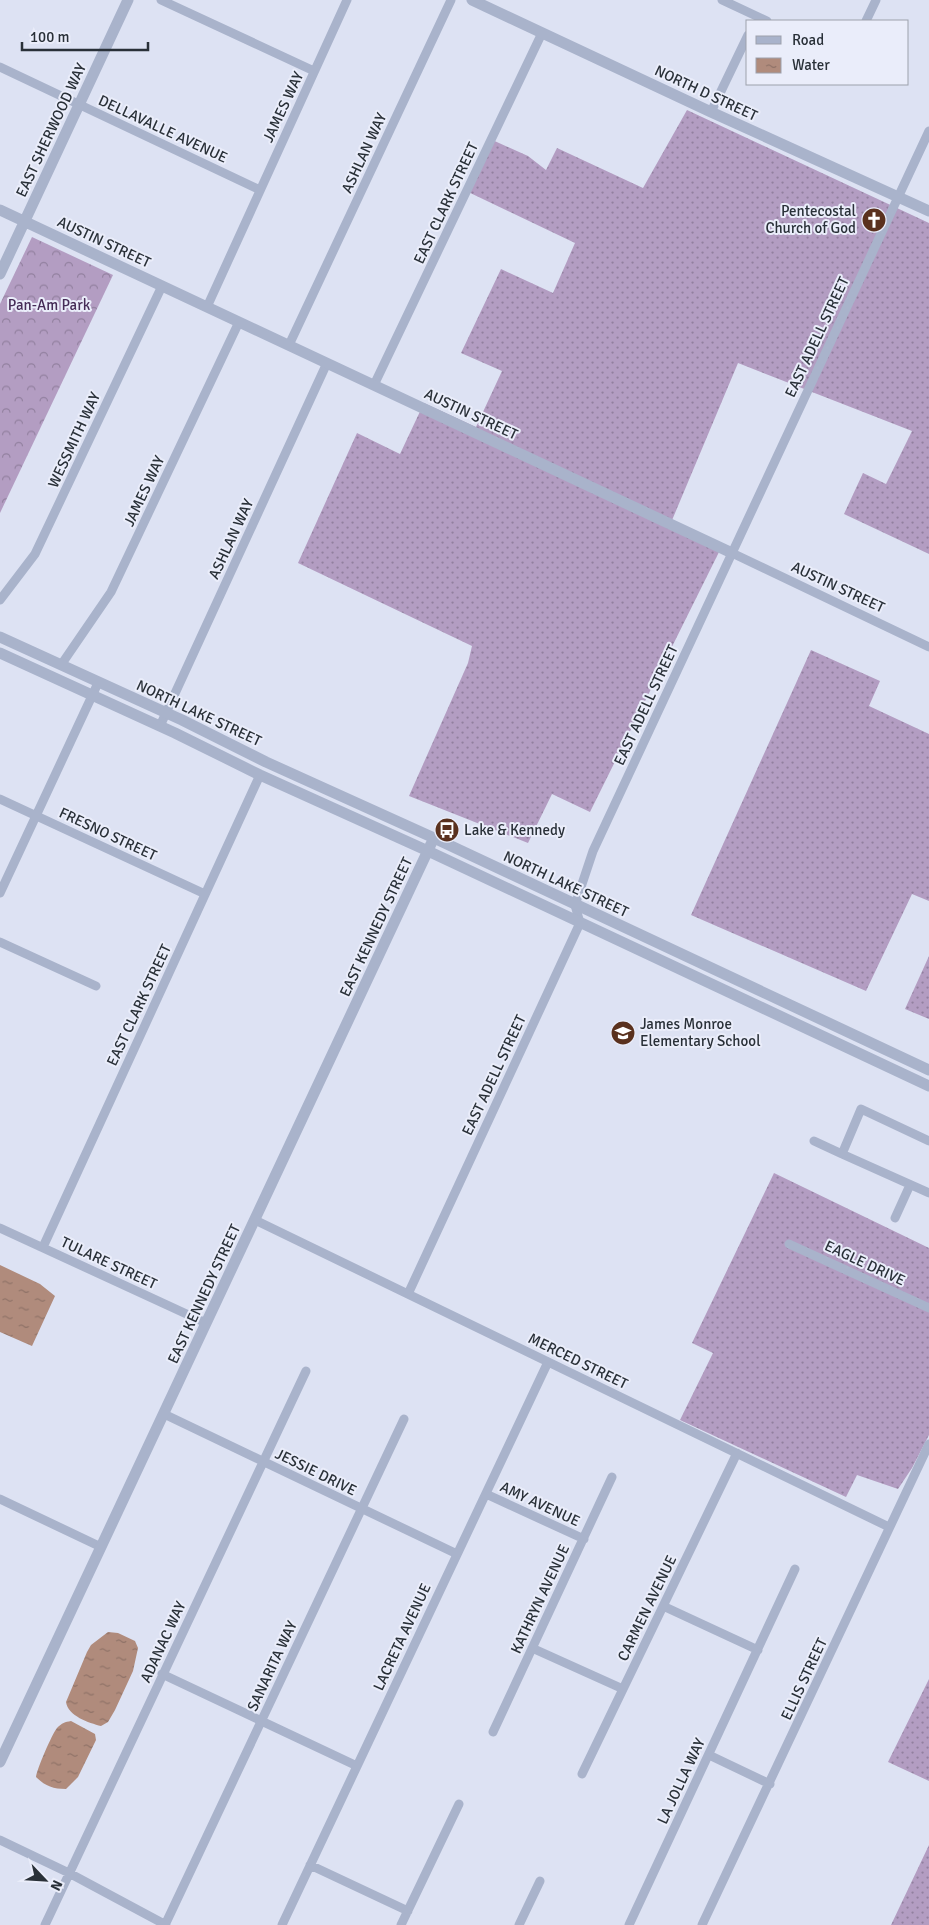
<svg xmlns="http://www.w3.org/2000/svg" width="929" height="1925" viewBox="0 0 929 1925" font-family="Signika,sans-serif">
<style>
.grass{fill:url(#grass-dots)}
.forest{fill:url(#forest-crowns)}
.water{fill:url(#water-ripples)}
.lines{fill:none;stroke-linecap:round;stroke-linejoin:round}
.minor{stroke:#a9b3cb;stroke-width:9}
.tertiary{stroke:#a9b3cb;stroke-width:11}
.labels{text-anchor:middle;stroke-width:4;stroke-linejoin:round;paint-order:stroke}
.street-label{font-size:15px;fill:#293038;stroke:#eaedfa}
.poi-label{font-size:15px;fill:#293038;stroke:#eaedfa;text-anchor:start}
.park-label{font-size:15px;fill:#462c57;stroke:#eaedfa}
</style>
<defs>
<pattern id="grass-dots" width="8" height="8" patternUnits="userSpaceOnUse" patternTransform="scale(1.25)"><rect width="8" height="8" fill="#b39dc2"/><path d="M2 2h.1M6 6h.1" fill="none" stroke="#92809f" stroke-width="1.8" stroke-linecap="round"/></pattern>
<pattern id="forest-crowns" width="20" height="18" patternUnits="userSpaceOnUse" patternTransform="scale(1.25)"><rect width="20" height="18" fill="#b39dc2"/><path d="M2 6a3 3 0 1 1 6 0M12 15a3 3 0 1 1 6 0" fill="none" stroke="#92809f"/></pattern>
<pattern id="water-ripples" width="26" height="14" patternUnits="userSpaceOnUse" patternTransform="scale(1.25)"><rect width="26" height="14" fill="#b08b7c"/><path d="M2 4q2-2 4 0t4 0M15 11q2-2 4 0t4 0" fill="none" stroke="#8f7267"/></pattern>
</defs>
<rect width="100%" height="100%" fill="#dde2f3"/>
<path class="grass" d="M 687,110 L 929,223 L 929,554 L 844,514 L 863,473 L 886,484 L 912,431 L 738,363 L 670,525 L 720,550 L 590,812 L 552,794 L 528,843 L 409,796 L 468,663 L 472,646 L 298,563 L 357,433 L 400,454 L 424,403 L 476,427 L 502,371 L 461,353 L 501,269 L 553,293 L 575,243 L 464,190 L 488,138 L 528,156 L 546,170 L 557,148 L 643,188 Z
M 811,650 L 880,681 L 869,706 L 929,734 L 929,901 L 912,894 L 866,991 L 691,915 Z
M 929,956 L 929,1019 L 905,1009 Z
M 774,1173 L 929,1248 L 929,1435 L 912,1468 L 898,1489 L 857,1475 L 846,1497 L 680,1420 L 713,1353 L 692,1343 Z
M 929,1679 L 929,1781 L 888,1762 Z
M 929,1845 L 929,1925 L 891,1925 Z"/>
<path class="forest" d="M 32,237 L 113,275 L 0,513 L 0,304 Z"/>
<path class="water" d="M 0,1265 L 40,1284 L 55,1296 L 32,1346 L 0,1332 Z
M 108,1632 L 118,1633 L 135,1641 L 138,1648 L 133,1671 L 115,1710 L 108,1722 L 101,1726 C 89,1723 68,1716 66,1702 L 87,1652 L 91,1645 Z
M 71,1721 L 95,1734 L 96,1740 L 78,1777 L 66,1789 C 53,1789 45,1786 36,1777 C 37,1769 52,1734 57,1728 C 62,1723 65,1722 71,1721 Z"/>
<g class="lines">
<path class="minor" d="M 161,0 L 314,71
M 722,0 L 767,21
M 866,21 L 876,0
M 0,67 L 260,190
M 711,112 L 748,35
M 207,307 L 347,0
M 289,345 L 451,0
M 374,385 L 542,33
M 732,553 L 929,647
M 0,600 L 35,554 L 162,286
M 61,665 L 111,592 L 239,322
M 160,726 L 327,363
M 0,799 L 205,894
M 0,893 L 98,683
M 0,942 L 96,986
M 814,1141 L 842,1154
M 929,1141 L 861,1109 L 842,1154 L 929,1193
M 895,1218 L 910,1185
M 255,1220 L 889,1527
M 0,1228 L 206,1323
M 789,1244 L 929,1308
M 43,1247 L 260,775
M 408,1294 L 580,923 L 575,905 L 593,851 L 929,131
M 164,1414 L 457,1554
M 486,1494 L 584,1539
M 0,1499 L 101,1547
M 663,1606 L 758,1650
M 532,1648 L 623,1689
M 162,1674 L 357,1766
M 493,1732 L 612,1477
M 709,1755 L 770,1784
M 582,1774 L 737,1453
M 0,1840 L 69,1873 L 166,1925
M 310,1865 L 408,1911
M 45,1925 L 306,1371
M 165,1925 L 404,1419
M 282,1925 L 548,1362
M 401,1925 L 459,1804
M 519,1925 L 540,1881
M 629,1925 L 795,1569
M 702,1925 L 929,1444"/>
<path class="tertiary" d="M 472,0 L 711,112 L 929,211
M 0,210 L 732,553
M 0,274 L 128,0
M 0,637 L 182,720 L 266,762 L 434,838 L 929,1070
M 0,653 L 175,733 L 260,775 L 428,851 L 929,1086
M 0,1762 L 431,844"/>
</g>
<defs>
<symbol id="church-disc" viewBox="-11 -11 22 22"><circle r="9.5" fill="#5a311e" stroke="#eaedfa"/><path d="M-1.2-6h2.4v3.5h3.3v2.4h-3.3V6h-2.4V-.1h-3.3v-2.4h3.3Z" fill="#fff"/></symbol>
<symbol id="bus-disc" viewBox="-11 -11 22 22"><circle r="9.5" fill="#5a311e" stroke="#eaedfa"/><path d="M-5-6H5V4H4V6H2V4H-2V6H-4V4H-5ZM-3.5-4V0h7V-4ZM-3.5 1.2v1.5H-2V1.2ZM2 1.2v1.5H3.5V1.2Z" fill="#fff"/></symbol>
<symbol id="school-disc" viewBox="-11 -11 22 22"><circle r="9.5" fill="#5a311e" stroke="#eaedfa"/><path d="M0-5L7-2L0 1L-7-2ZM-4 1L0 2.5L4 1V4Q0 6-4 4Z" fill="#fff"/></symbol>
</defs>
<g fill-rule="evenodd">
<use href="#church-disc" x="860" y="206" width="28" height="28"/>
<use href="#bus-disc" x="433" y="816" width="28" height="28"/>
<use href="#school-disc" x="609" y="1019" width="28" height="28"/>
</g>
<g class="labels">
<g class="street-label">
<text transform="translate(706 93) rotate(25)" y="5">NORTH D STREET</text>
<text transform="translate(283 107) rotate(-65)" y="5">JAMES WAY</text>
<text transform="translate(163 129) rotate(25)" y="5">DELLAVALLE AVENUE</text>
<text transform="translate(51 130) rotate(-65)" y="5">EAST SHERWOOD WAY</text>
<text transform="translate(364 153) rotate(-65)" y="5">ASHLAN WAY</text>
<text transform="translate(446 203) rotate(-65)" y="5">EAST CLARK STREET</text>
<text transform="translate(104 242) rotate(25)" y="5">AUSTIN STREET</text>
<text transform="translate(817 337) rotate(-65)" y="5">EAST ADELL STREET</text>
<text transform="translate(471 414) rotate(25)" y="5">AUSTIN STREET</text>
<text transform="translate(74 440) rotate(-65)" y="5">WESSMITH WAY</text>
<text transform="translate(144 491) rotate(-65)" y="5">JAMES WAY</text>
<text transform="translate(231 539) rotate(-65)" y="5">ASHLAN WAY</text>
<text transform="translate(838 587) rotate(25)" y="5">AUSTIN STREET</text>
<text transform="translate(646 705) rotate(-65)" y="5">EAST ADELL STREET</text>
<text transform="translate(199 713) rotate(25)" y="5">NORTH LAKE STREET</text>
<text transform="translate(108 834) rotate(25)" y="5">FRESNO STREET</text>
<text transform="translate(566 884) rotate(25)" y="5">NORTH LAKE STREET</text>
<text transform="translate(376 927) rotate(-65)" y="5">EAST KENNEDY STREET</text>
<text transform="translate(139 1005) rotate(-65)" y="5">EAST CLARK STREET</text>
<text transform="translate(494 1075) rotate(-65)" y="5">EAST ADELL STREET</text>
<text transform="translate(109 1263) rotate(25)" y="5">TULARE STREET</text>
<text transform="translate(865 1263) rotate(25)" y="5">EAGLE DRIVE</text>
<text transform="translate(204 1294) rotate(-65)" y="5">EAST KENNEDY STREET</text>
<text transform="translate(578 1361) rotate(26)" y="5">MERCED STREET</text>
<text transform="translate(316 1472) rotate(26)" y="5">JESSIE DRIVE</text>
<text transform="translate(540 1504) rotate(25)" y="5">AMY AVENUE</text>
<text transform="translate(540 1599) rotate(-65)" y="5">KATHRYN AVENUE</text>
<text transform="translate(647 1608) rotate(-64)" y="5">CARMEN AVENUE</text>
<text transform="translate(402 1637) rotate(-65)" y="5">LACRETA AVENUE</text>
<text transform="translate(163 1642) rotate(-65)" y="5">ADANAC WAY</text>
<text transform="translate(272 1666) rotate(-65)" y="5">SANARITA WAY</text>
<text transform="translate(804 1679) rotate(-65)" y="5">ELLIS STREET</text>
<text transform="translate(681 1781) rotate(-65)" y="5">LA JOLLA WAY</text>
</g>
<g class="poi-label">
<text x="856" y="216" text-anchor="end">Pentecostal<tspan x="856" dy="17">Church of God</tspan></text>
<text x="464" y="835">Lake &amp; Kennedy</text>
<text x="640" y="1029">James Monroe<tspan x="640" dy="17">Elementary School</tspan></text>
</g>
<g class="park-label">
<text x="49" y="310">Pan-Am Park</text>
</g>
</g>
<rect x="746" y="20" width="162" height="65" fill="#eaedfa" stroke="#9da1ac"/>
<rect x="756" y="36" width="25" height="8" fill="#a9b3cb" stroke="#9da1ac"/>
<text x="792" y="45" font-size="15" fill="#293038">Road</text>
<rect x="756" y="58" width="25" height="15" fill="url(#water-ripples)" stroke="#9da1ac"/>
<text x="792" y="70" font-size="15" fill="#293038">Water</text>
<g transform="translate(45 1880) rotate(115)" stroke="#eaedfa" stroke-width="4" paint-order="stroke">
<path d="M0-4L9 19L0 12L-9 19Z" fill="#293038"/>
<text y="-8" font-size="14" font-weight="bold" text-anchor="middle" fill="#293038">N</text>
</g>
<path d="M22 42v8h126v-8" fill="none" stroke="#293038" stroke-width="2.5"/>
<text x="30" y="42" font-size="15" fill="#293038" stroke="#eaedfa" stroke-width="4" paint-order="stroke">100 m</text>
</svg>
